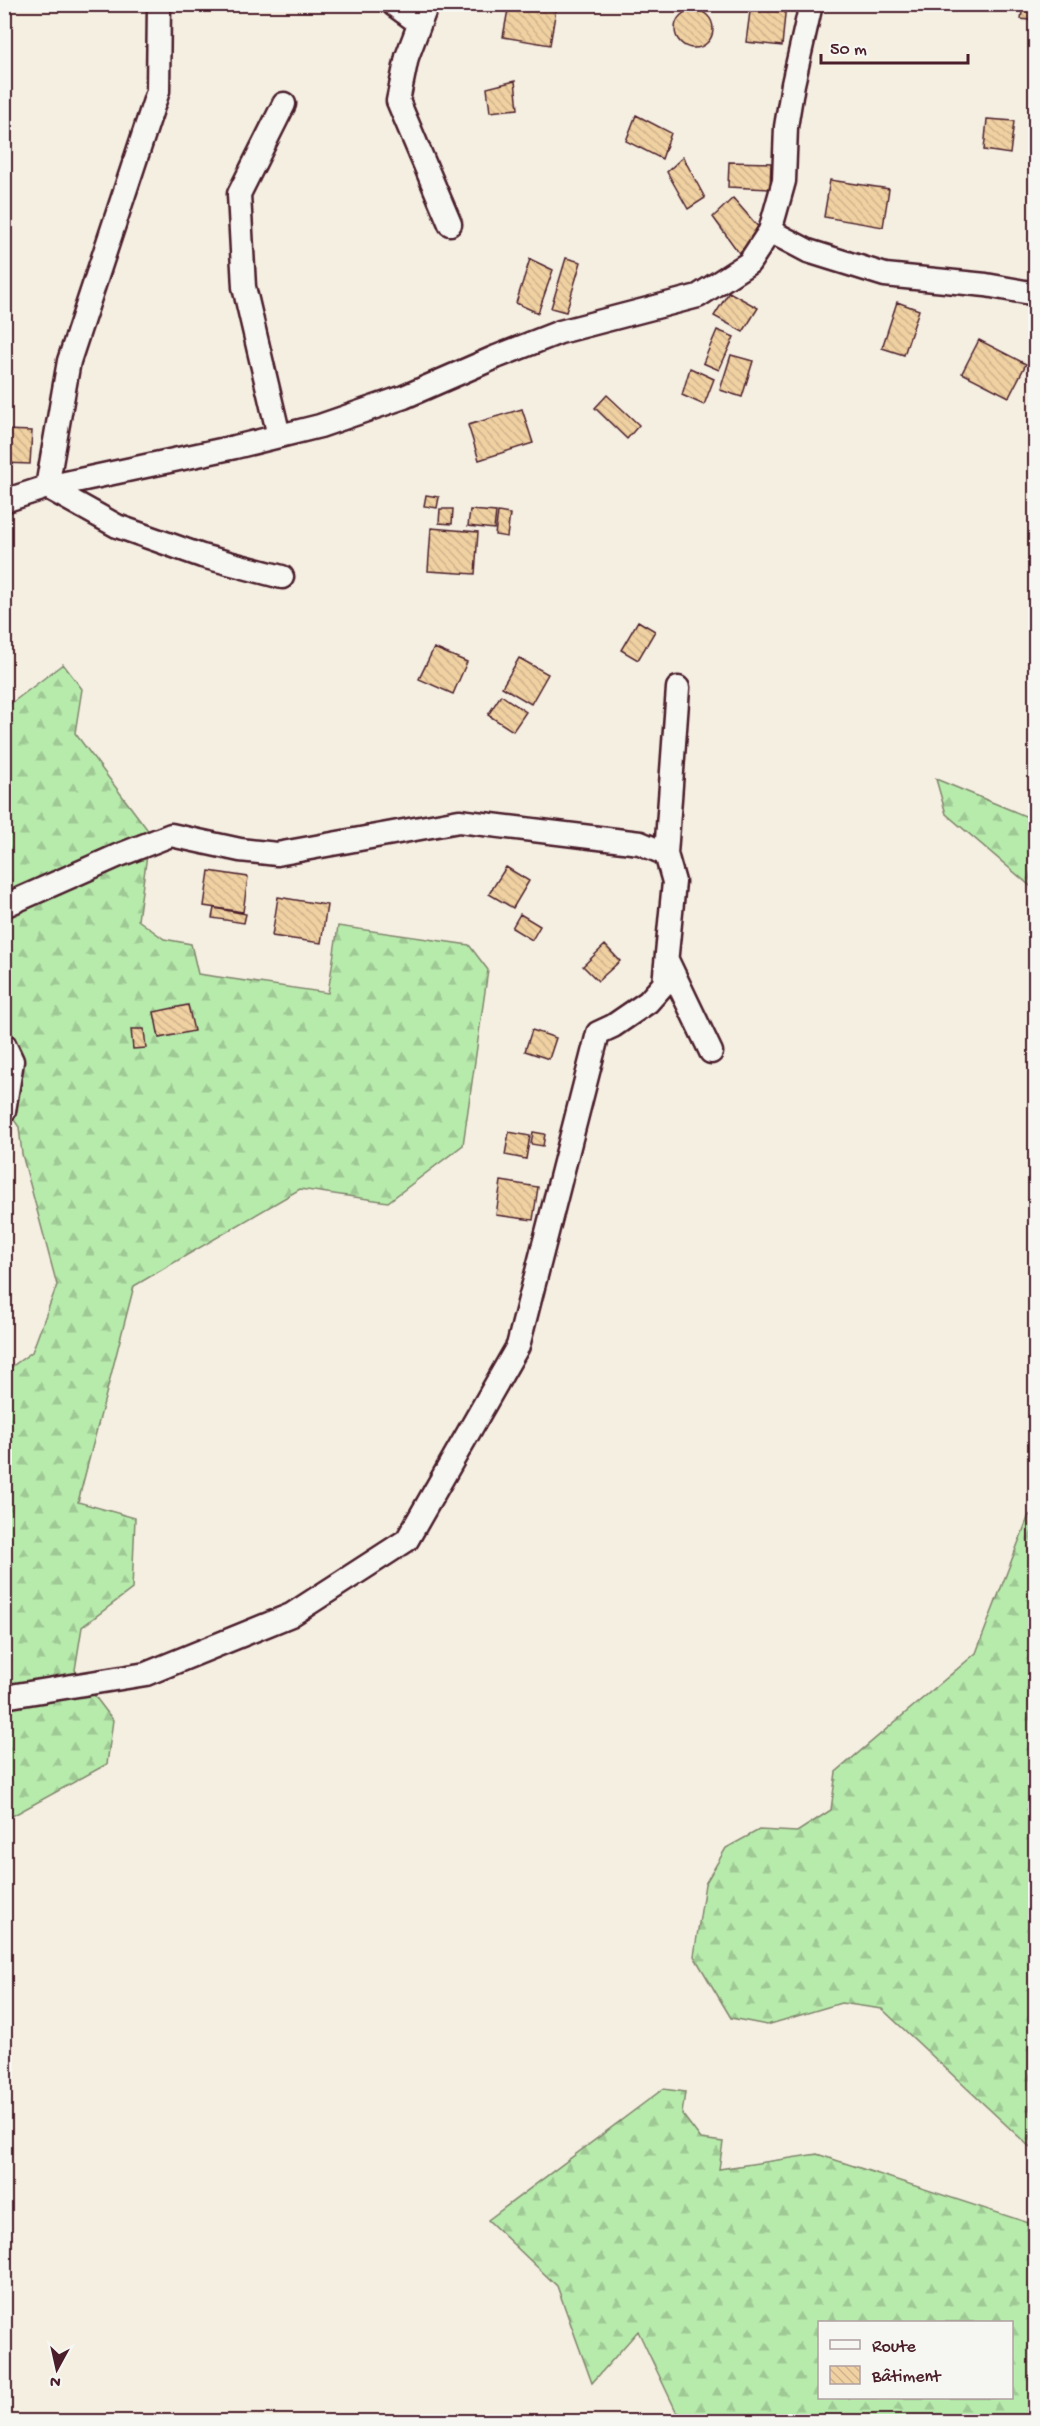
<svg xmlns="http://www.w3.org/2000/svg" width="1040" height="2426" viewBox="0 0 1040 2426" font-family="'Gochi Hand',sans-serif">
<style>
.forest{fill:url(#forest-firs);stroke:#80856c;stroke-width:1.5;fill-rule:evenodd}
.building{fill:url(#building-back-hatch);stroke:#4a1f2b;stroke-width:1.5}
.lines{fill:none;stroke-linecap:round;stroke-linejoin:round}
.street-casing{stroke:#4a1f2b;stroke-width:27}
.street{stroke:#f6f6f2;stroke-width:22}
</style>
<defs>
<pattern id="forest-firs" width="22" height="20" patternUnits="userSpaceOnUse" patternTransform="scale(1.5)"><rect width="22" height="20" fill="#b7ebac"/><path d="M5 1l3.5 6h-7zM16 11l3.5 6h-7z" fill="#9fc994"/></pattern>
<pattern id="building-back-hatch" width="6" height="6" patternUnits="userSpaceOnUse" patternTransform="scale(1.5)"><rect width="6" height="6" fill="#f0d1a2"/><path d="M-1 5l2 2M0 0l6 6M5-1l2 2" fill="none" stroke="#cfb38c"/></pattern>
</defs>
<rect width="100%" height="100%" fill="#f5efe2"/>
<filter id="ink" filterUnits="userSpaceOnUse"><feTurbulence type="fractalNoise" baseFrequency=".0167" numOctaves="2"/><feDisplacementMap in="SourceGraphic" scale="12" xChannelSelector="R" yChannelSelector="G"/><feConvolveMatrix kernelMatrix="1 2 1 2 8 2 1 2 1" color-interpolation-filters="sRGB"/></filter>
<g filter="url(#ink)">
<path class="forest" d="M 63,664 L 82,689 L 75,733 L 150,833 L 138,920 L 164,939 L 191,944 L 198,974 L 328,993 L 338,926 L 469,945 L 488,970 L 463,1145 L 388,1202 L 300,1189 L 134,1286 L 78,1502 L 135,1518 L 132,1589 L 82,1627 L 75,1670 L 113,1720 L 107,1764 L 5,1820 L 5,1377 L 7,1370 L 32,1352 L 57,1285 L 22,1154 L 19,1127 L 5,1107 L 5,708 Z
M 936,779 L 1035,820 L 1035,890 L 946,814 Z
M 1029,1515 L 1036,1516 L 1035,2149 L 1031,2148 L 882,2009 L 841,2003 L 767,2025 L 731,2018 L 694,1956 L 705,1884 L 726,1848 L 759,1830 L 797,1832 L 831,1810 L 836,1772 L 976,1653 Z
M 663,2089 L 685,2092 L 682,2114 L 701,2139 L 723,2142 L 719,2169 L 817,2154 L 1035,2225 L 1035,2421 L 690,2421 L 676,2411 L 638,2331 L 592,2383 L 557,2286 L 488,2220 ZM 820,2322 L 1012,2322 L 1012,2398 L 820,2398 Z"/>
<path class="building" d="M 509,4 L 531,4 L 556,9 L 550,45 L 503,37 Z
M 751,4 L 786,4 L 782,46 L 746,42 Z
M 1023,4 L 1036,4 L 1036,21 L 1021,19 Z
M675 29a19 19 0 1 1 38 0a19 19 0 1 1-38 0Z
M 515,81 L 518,109 L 490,112 L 487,88 Z
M 636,115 L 671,133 L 662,159 L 626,141 Z
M 987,119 L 1014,121 L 1010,154 L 984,150 Z
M 683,157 L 705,198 L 688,209 L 667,172 Z
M 729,162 L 771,163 L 770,189 L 728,187 Z
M 830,180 L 889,189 L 883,227 L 824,217 Z
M 733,198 L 761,230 L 739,253 L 713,217 Z
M 566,258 L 581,262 L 566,312 L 551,308 Z
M 530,259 L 553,270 L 538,313 L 516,303 Z
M 729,292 L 758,308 L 743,332 L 714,316 Z
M 897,302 L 919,310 L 904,355 L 882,348 Z
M 717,330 L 734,337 L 719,370 L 703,363 Z
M 979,340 L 1026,364 L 1009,397 L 962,373 Z
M 731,355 L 753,361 L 742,397 L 720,390 Z
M 690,368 L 714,379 L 704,405 L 682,395 Z
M 607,395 L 639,425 L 627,439 L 595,408 Z
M 522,409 L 533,443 L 479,460 L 468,425 Z
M 4,430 L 32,431 L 30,464 L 4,463 Z
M 426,495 L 439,497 L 437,508 L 424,506 Z
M 440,509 L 453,509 L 452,524 L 439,523 Z
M 470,510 L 496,512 L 494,529 L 468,526 Z
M 498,512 L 510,514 L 507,537 L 495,535 Z
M 431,528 L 478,532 L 475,574 L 428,571 Z
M 638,621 L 655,631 L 638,660 L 621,650 Z
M 434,648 L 467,662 L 453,694 L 419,679 Z
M 519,658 L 548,674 L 531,704 L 502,687 Z
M 501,695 L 526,712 L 513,731 L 488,715 Z
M 506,867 L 529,881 L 513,908 L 489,894 Z
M 209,871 L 248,877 L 243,912 L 204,906 Z
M 278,897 L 327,905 L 321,943 L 272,936 Z
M 214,908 L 246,914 L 244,923 L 212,918 Z
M 520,914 L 540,926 L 532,940 L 512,928 Z
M 605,945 L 620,961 L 598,981 L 583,966 Z
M 188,1005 L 194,1031 L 159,1038 L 154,1012 Z
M 131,1029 L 144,1029 L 146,1048 L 133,1049 Z
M 532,1030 L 556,1038 L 549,1059 L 525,1051 Z
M 509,1132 L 530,1136 L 526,1159 L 505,1155 Z
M 533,1132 L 545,1134 L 543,1146 L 531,1144 Z
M 501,1181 L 538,1187 L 533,1220 L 496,1215 Z"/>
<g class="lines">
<defs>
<path id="street" d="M 159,4 L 158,91 L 69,361 L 47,487 L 117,526 L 202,556 L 282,577
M 393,4 L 419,23
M 427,4 L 407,57 L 398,101 L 450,224
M 770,231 L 808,251 L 885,275 L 986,285 L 1036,294
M 279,436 L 244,287 L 239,194 L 284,104
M 4,501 L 47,487 L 235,447 L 320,426 L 404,397 L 496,357 L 560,332 L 698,296 L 749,263 L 770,231 L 784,181 L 786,127 L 793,84 L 811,4
M 666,854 L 678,688
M 4,906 L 117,856 L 171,835 L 240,850 L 277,854 L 459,821 L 640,843 L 666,854 L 674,882 L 664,984 L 648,1002 L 613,1026 L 598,1033 L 518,1346 L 407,1540 L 291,1615 L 146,1674 L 4,1697
M 667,960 L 711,1052
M 4,1044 L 12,1061 L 4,1111"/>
</defs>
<use href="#street" class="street-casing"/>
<use href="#street" class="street"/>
</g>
</g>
<rect width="1040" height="2426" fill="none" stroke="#f6f6f2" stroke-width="24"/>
<rect x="12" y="12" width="1016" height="2402" fill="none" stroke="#4a1f2b" stroke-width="2" filter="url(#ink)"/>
<rect x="818" y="2321" width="195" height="78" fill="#f6f6f2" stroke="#b1a0a2" stroke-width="1.5"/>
<rect x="830" y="2340" width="30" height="9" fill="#f6f6f2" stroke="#b1a0a2" stroke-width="1.5"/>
<text x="872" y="2351" font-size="18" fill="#4a1f2b">Route</text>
<rect x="830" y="2366" width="30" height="18" fill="url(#building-back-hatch)" stroke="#b1a0a2" stroke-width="1.5"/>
<text x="872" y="2381" font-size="18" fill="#4a1f2b">Bâtiment</text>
<g transform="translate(57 2369) rotate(188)" stroke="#f6f6f2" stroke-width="4.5" paint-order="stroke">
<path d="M0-4.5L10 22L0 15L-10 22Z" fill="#4a1f2b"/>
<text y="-9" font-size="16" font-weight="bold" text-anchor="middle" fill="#4a1f2b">N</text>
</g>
<path d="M821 54v9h147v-9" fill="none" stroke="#4a1f2b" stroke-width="3"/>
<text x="830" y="54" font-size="18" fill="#4a1f2b" stroke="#f6f6f2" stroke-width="4.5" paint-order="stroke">50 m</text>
</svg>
